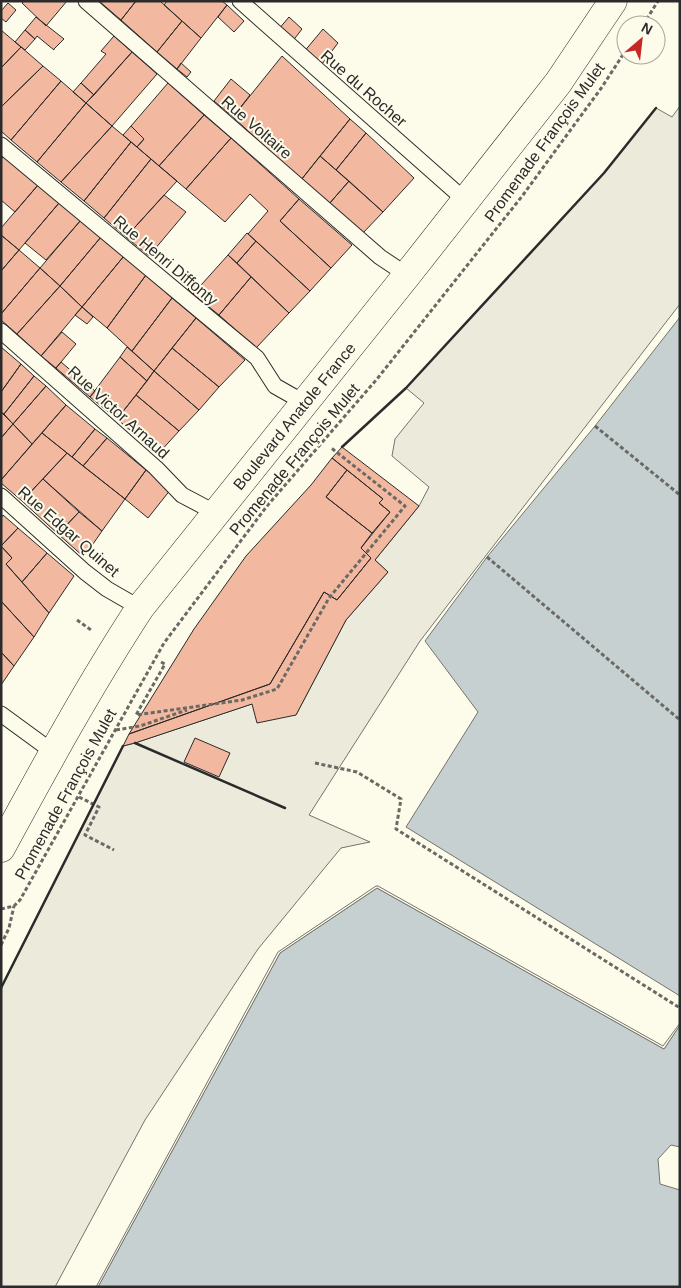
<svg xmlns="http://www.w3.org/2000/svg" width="681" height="1288" viewBox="0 0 681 1288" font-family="Arial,sans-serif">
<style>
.parking{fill:#eceadb;stroke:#74746e}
.water{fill:#c7d0d0;stroke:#74746e}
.pier{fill:#fdfbea;stroke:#74746e}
.building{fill:#f2b8a0;stroke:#2b2b2b}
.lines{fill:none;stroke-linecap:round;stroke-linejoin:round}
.lane-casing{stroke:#2b2b2b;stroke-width:17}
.secondary-casing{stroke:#2b2b2b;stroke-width:29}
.path{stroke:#6a6964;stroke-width:3;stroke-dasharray:4 2.5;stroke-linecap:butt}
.lane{stroke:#fdfbea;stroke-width:15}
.secondary{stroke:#fdfbea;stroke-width:28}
.wall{stroke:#2b2b2b;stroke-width:2.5}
.labels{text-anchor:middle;stroke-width:4;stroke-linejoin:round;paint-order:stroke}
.street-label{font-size:16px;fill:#2b2b2b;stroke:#fdfbea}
</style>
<rect width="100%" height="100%" fill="#fdfbea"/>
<path class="parking" d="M 680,106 L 680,304 L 420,641 L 309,815 L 370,842 L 341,848 L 258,949 L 145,1120 L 55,1287 L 1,1287 L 1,988 L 123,746 L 135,743 L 252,704 L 296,715 L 346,620 L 388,572 L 375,560 L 419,506 L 429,487 L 392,456 L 395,439 L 424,403 L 406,388 L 604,173 L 656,108 L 672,117 Z"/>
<path class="water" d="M 680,317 L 680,996 L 406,827 L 478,712 L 425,641 L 487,557 L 595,426 Z
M 377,888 L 664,1049 L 680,1025 L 680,1147 L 671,1145 L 658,1159 L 660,1184 L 680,1190 L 680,1287 L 98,1287 L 280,953 Z"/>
<path class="pier" d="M 376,886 L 378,886 L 663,1046 L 680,1023 L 680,1025 L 664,1049 L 377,888 L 280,953 L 98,1287 L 96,1287 L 278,952 Z"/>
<path class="building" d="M 24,1 L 67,1 L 46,26 L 22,3 Z
M 99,1 L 136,1 L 121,20 Z
M 136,1 L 160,1 L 182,21 L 157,52 L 121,20 Z
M 167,1 L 222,1 L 227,5 L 201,38 L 164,5 Z
M 8,3 L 16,10 L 6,22 L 1,18 L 1,11 Z
M 227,5 L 244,21 L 234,32 L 218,17 Z
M 36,17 L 64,39 L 54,49 L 54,50 L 37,36 L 35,39 L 25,30 Z
M 289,17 L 302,29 L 292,42 L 278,30 Z
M 182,21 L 201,38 L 177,69 L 157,52 Z
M 323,29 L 338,43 L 319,68 L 303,53 Z
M 1,30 L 21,47 L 1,68 Z
M 25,30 L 35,39 L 25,50 L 15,42 Z
M 114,36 L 132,52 L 94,95 L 81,83 L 106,54 L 101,51 Z
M 21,47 L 43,66 L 1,107 L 1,68 Z
M 132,52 L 157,74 L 112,126 L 86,103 Z
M 282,56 L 350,119 L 301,180 L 233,117 Z
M 181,63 L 191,72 L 187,77 L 177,69 Z
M 43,66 L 61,81 L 11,140 L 1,131 L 1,107 Z
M 231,79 L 250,95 L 233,117 L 214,101 Z
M 61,81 L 86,103 L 37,162 L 11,140 Z
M 81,83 L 94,95 L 86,103 L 73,92 Z
M 168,83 L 204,115 L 159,166 L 137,147 L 144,139 L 131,126 Z
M 86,103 L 112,126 L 61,182 L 37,162 Z
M 204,115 L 231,138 L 186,189 L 159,166 Z
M 350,119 L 366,133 L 336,170 L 320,156 Z
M 112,126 L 131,142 L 84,201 L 61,182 Z
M 131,126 L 144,139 L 137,147 L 123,135 Z
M 366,133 L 414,178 L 383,212 L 336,170 Z
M 231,138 L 299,199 L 280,221 L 331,268 L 310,291 L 248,234 L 268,211 L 250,194 L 225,222 L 186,189 Z
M 131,142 L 151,159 L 104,218 L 84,201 Z
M 4,156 L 38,185 L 15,212 L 1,200 L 1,159 Z
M 320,156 L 349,181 L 329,204 L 301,180 Z
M 151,159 L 177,181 L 126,237 L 104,218 Z
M 349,181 L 383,212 L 362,234 L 329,204 Z
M 38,185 L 59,203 L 19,250 L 1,235 L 1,228 Z
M 164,195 L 186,212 L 149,256 L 126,237 Z
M 299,199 L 352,245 L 331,268 L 280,221 Z
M 59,203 L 81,220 L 46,260 L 25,243 Z
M 81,220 L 101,237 L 60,286 L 40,268 Z
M 247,233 L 256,241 L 237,263 L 228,255 Z
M 1,235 L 19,250 L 1,271 Z
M 101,237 L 124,256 L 82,307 L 60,286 Z
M 256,241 L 310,291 L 289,313 L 237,263 Z
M 19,250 L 40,268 L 1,314 L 1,271 Z
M 228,255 L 251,277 L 219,315 L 193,294 Z
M 124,256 L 146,275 L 107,328 L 82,307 Z
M 40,268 L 60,286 L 17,334 L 1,320 L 1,314 Z
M 146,275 L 172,298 L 132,351 L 107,328 Z
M 251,277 L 289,313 L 256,348 L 219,315 Z
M 195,281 L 200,286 L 193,294 L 188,289 Z
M 60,286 L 82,307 L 41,356 L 17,334 Z
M 172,298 L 196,318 L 154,371 L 132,351 Z
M 82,307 L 93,317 L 87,324 L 75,315 Z
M 196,318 L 245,360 L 219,387 L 172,348 Z
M 62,332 L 76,344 L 56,368 L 41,356 Z
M 1,347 L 21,364 L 1,392 Z
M 127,347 L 154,371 L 147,381 L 120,357 Z
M 172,348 L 219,387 L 199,410 L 154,371 Z
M 120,357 L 147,381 L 117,419 L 90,397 Z
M 61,362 L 95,391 L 90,397 L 56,368 Z
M 21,364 L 34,376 L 4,414 L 1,412 L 1,392 Z
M 154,371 L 199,410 L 179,431 L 136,395 Z
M 34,376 L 46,386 L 13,424 L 4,414 Z
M 46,386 L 66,405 L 32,444 L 13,424 Z
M 136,395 L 179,431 L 158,454 L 117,419 Z
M 66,405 L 95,429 L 72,457 L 42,433 Z
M 1,412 L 13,424 L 1,438 Z
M 13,424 L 32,444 L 1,480 L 1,438 Z
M 95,429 L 107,438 L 83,466 L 72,457 Z
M 42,433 L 67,453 L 22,501 L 1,483 L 1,480 Z
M 107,438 L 146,470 L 125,499 L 83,466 Z
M 342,447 L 419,506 L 375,560 L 388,572 L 346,620 L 296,715 L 257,723 L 252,704 L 135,743 L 123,746 L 129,734 L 270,684 L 324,592 L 337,600 L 371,558 L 361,548 L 390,512 L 379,503 L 383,499 L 332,458 Z
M 67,453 L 125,499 L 102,531 L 43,479 Z
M 332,458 L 347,470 L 326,497 L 372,533 L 361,548 L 371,558 L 337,600 L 324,592 L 270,684 L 129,734 L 194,629 L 246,556 L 311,485 Z
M 146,470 L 171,489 L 148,518 L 125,499 Z
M 347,470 L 383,499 L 379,503 L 390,512 L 372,533 L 326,497 Z
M 43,479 L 79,512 L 58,534 L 22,501 Z
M 79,512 L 102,531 L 84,557 L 58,534 Z
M 3,515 L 18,528 L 1,546 L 1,518 Z
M 18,528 L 47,553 L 22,582 L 6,564 L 12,558 L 1,546 Z
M 1,546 L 12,558 L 6,564 L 49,613 L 34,637 L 1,601 Z
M 47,553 L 74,576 L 49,613 L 22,582 Z
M 1,601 L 34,637 L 14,666 L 1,652 Z
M 1,652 L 14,666 L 1,685 Z
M 195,738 L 230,753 L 219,777 L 184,762 Z"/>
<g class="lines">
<defs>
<path id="lane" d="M 86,1 L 380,257 L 407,275
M 240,1 L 466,201
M 1,145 L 257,358 L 275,386 L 305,403
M 1,331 L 156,468 L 182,495 L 216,513
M 1,496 L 85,572 L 107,589 L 140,608
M 1,714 L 53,752"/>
<path id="secondary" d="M 1,848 C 45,767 89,686 140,608 L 407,275 L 558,83 L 613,1"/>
</defs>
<use href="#lane" class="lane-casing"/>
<use href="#secondary" class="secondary-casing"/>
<path class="path" d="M 643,25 L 658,1
M 595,426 L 680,495
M 487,557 L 680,720
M 77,620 L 91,630
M 161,662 L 165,664 L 136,715 L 242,700 L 277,689 L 329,598 L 405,506 L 330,447
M 116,730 L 140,726 L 187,710
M 315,763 L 357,772 L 401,799 L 396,829 L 680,1008
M 79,797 L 99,807 L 85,835 L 114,850
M 1,909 L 14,906 L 20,900 L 164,643 L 267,506 L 377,379 L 523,195 L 602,87 L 626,50
M 1,945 L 9,928 L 14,906"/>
<use href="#lane" class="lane"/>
<use href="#secondary" class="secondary"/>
<path class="wall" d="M 342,447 L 406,388 L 604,173 L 656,108
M 135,743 L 285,808
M 1,988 L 123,746"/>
</g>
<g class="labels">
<g class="street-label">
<text transform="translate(364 88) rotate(41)" y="6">Rue du Rocher</text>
<text transform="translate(257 127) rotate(41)" y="6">Rue Voltaire</text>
<text transform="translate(544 142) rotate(-54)" y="6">Promenade François Mulet</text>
<text transform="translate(166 260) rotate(40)" y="6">Rue Henri Diffonty</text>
<text transform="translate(119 412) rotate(42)" y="6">Rue Victor Arnaud</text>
<text transform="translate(294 416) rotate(-51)" y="6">Boulevard Anatole France</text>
<text transform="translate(294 459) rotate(-50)" y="6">Promenade François Mulet</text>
<text transform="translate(69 531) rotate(41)" y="6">Rue Edgar Quinet</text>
<text transform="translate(65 794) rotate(-61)" y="6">Promenade François Mulet</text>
</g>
</g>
<rect width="681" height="1288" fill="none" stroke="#2b2b2b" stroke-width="5"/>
<g transform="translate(641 40) rotate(28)"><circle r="24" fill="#fdfbea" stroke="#a9a89e"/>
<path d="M0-4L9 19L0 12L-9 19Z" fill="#c62828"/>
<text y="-8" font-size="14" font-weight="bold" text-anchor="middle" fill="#2b2b2b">N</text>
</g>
</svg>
